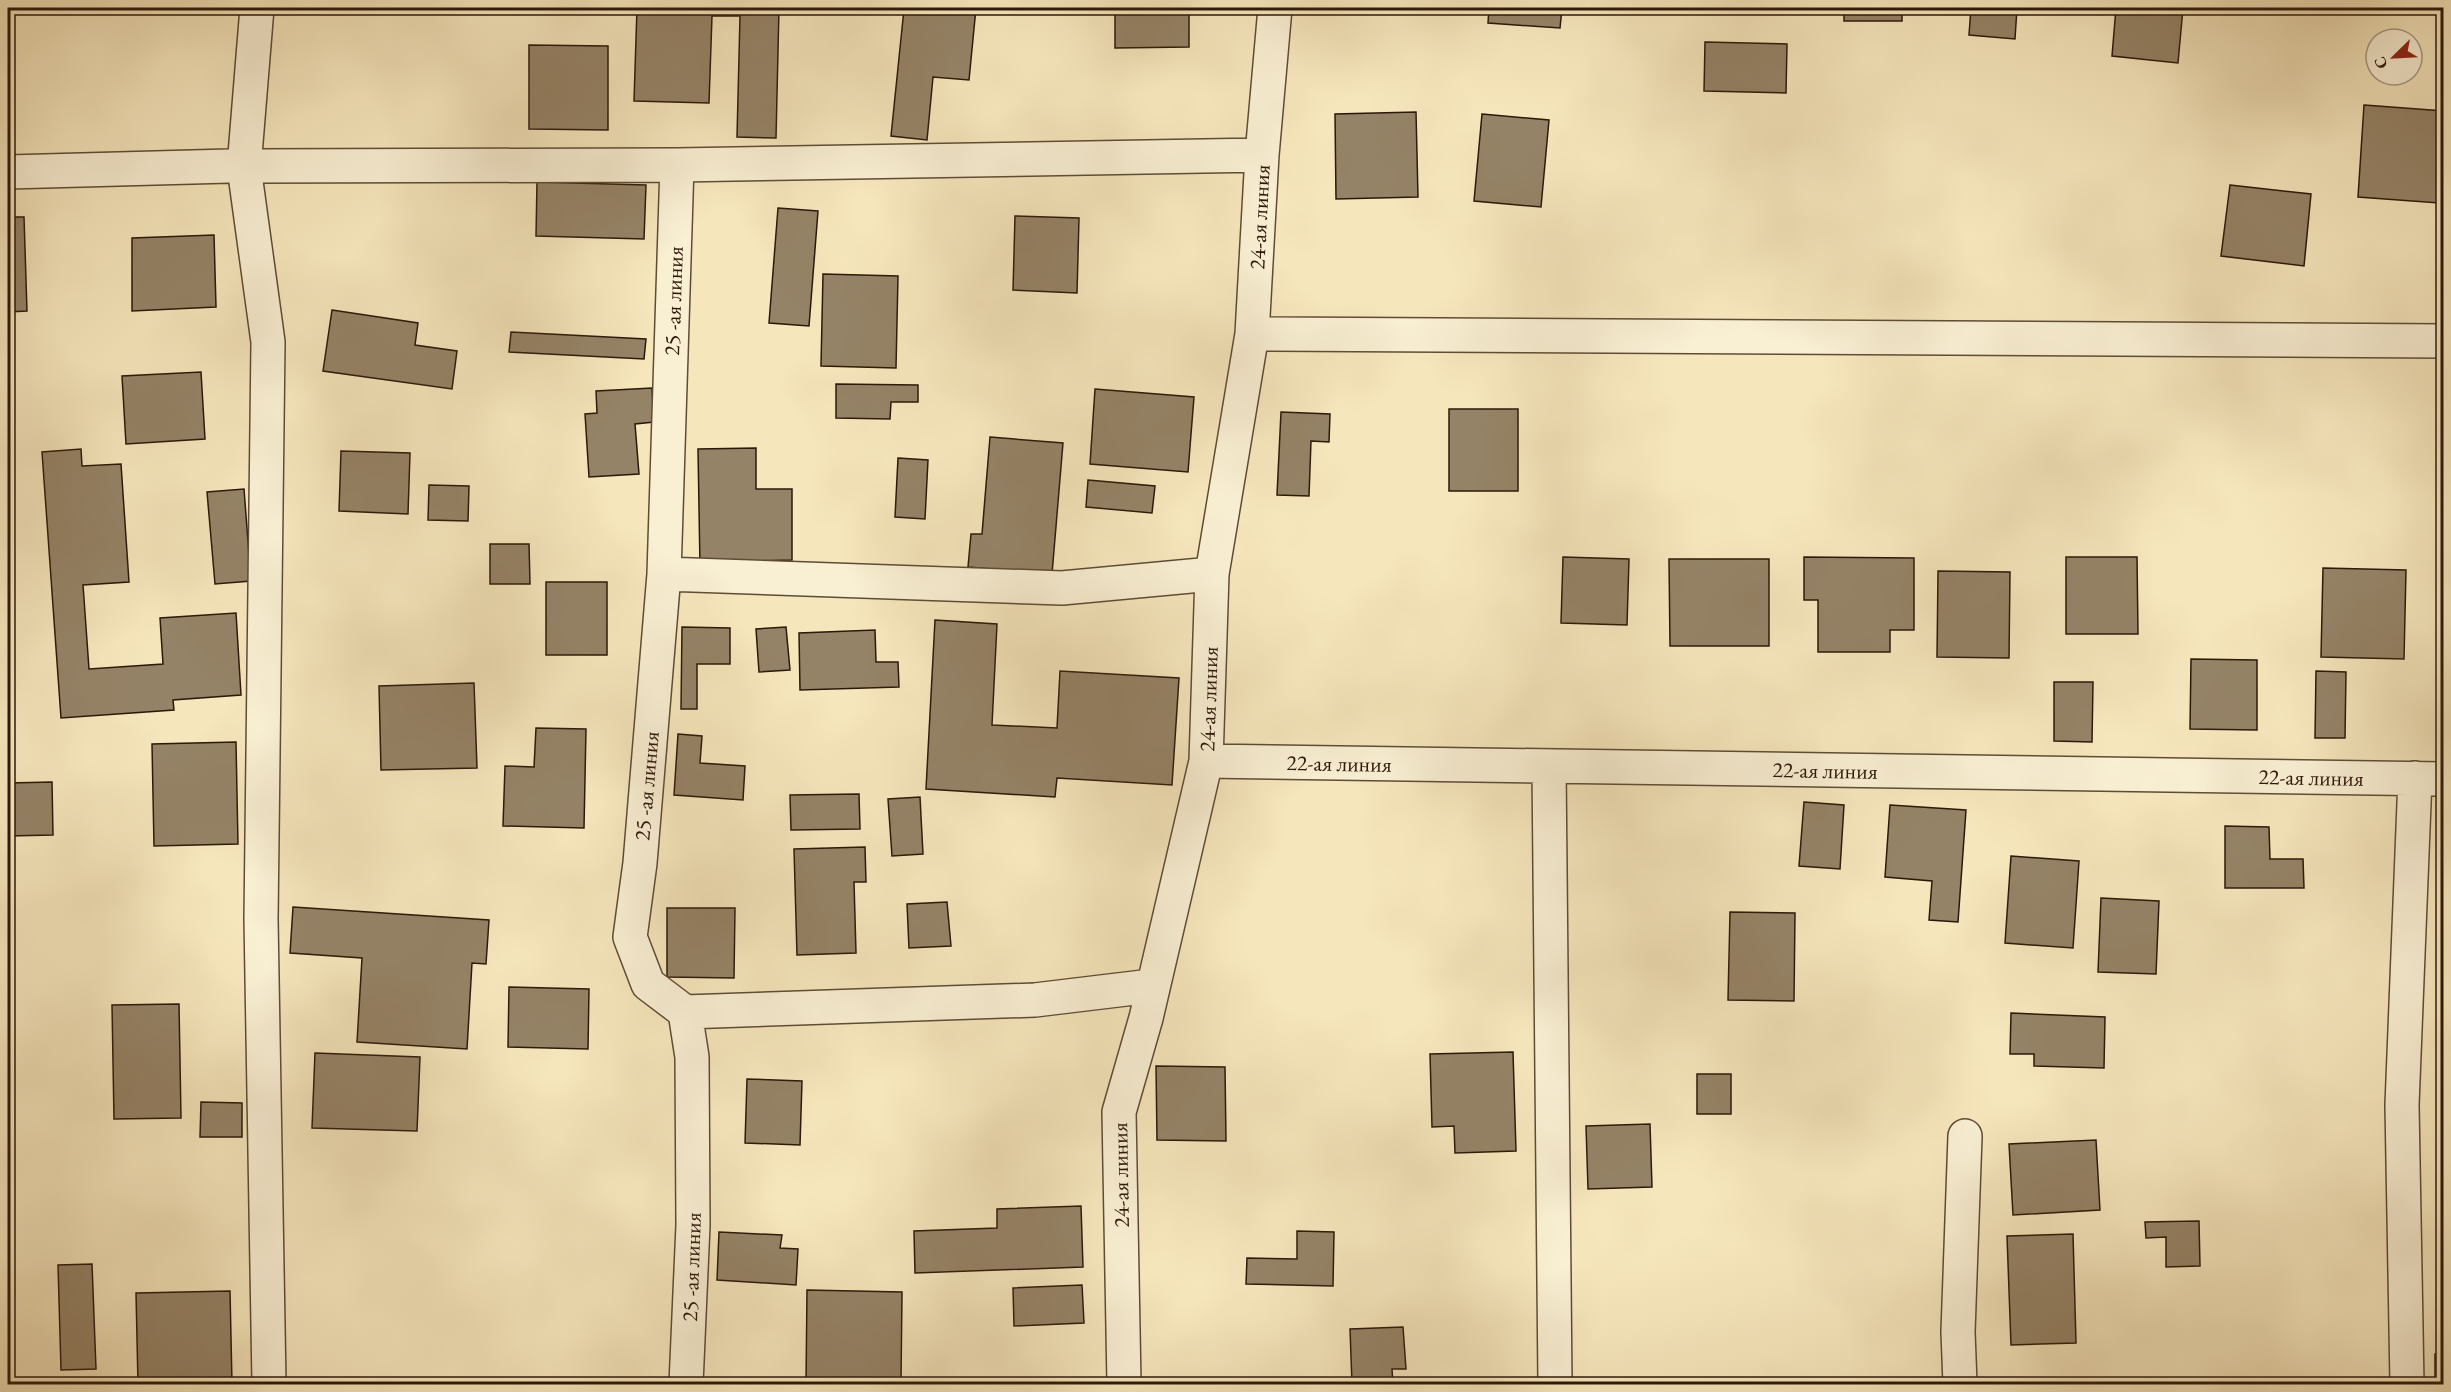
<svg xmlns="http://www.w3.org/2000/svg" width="2451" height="1392" viewBox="0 0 2451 1392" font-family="'EB Garamond',serif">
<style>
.building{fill:#958367;stroke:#2c180a;stroke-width:1.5}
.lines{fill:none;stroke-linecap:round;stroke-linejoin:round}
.street-casing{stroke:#5e4c36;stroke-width:36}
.street{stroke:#f9efd3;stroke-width:33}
.labels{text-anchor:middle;stroke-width:5;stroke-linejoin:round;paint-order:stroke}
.street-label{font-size:22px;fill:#2c180a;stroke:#f9efd3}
</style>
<rect width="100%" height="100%" fill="#f6e6bc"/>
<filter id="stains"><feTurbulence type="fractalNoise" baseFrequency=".00333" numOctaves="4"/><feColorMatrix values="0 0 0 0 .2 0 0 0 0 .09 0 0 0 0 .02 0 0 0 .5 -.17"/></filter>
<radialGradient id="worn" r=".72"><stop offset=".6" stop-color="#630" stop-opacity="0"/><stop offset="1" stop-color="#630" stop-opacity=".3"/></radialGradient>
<path class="building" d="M 637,8 L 779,8 L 776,138 L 737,137 L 740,16 L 712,16 L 709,103 L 634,101 Z
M 937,8 L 976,8 L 969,80 L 933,77 L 927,140 L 891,136 L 904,9 L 936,11 Z
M 1115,8 L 1189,8 L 1189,47 L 1115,48 Z
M 1489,8 L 1562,8 L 1560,28 L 1488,23 Z
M 1844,8 L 1902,8 L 1902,21 L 1844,21 Z
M 1971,8 L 2017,8 L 2015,39 L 1969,35 Z
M 2116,8 L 2183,8 L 2178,63 L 2112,56 Z
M 1705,42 L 1787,44 L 1786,93 L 1704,91 Z
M 529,45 L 608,46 L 608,130 L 529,129 Z
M 2364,105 L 2444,111 L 2439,203 L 2358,197 Z
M 1416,112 L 1418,197 L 1336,199 L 1335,114 Z
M 1482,114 L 1549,120 L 1541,207 L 1474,201 Z
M 537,182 L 646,185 L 644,239 L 536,236 Z
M 2230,185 L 2311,194 L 2304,266 L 2221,256 Z
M 778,208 L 818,211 L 809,326 L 769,323 Z
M 1015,216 L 1079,218 L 1077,293 L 1013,290 Z
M 8,217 L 24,217 L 27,311 L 8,312 Z
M 214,235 L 216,307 L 132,311 L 132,238 Z
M 823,274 L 898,276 L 896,368 L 821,366 Z
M 332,310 L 418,323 L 415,345 L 457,351 L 452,389 L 323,371 Z
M 511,332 L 646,339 L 644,359 L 509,352 Z
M 201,372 L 205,439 L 126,444 L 122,376 Z
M 836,384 L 918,385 L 918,402 L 891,402 L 890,419 L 836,418 Z
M 652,388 L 654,422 L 635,424 L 639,474 L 589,477 L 585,414 L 597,413 L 596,391 Z
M 1095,389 L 1194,397 L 1188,472 L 1090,464 Z
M 1449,409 L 1518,409 L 1518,491 L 1449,491 Z
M 1281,412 L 1330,414 L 1329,442 L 1311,441 L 1309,496 L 1277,495 Z
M 990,437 L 1063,443 L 1052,574 L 968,567 L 971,534 L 982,534 Z
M 756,448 L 756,489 L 792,489 L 792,560 L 751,561 L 700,567 L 698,449 Z
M 81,449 L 82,466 L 121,464 L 129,582 L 83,585 L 89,669 L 163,664 L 160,618 L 236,613 L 241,695 L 173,700 L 174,710 L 61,718 L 42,452 Z
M 341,451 L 410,453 L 408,514 L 339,511 Z
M 898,458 L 928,460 L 925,519 L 895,517 Z
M 1088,480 L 1155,486 L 1152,513 L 1086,507 Z
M 429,485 L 469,486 L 468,521 L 428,520 Z
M 244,489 L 251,581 L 215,584 L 207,492 Z
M 490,544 L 529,544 L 530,584 L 490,584 Z
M 1563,557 L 1629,559 L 1627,625 L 1561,623 Z
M 1804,557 L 1914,558 L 1914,630 L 1890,630 L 1890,652 L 1818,652 L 1818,600 L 1804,600 Z
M 2066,557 L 2137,557 L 2138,634 L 2066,634 Z
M 1669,559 L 1769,559 L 1769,646 L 1670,646 Z
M 2323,568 L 2406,570 L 2404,659 L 2321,657 Z
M 1938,571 L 2010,572 L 2009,658 L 1937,657 Z
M 546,582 L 607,582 L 607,655 L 546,655 Z
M 8,617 L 14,671 L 8,672 Z
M 935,620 L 997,624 L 992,725 L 1057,728 L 1060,671 L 1179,678 L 1172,785 L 1057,778 L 1055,797 L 926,789 Z
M 682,627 L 730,628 L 730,664 L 697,664 L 697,709 L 681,709 Z
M 786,627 L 790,670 L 759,672 L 756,629 Z
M 875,630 L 876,662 L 898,662 L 899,687 L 800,690 L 799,633 Z
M 2191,659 L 2257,660 L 2257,730 L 2190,729 Z
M 2316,671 L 2346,672 L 2345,738 L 2315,738 Z
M 2054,682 L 2093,682 L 2092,742 L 2054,741 Z
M 474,683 L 477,768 L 381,770 L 379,686 Z
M 536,728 L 586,729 L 584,828 L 503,826 L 505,766 L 534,767 Z
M 678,734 L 702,736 L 700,763 L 745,766 L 743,800 L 674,795 Z
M 236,742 L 238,844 L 154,846 L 152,744 Z
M 52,782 L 53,835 L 8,836 L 8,783 Z
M 859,794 L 860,829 L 791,830 L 790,795 Z
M 920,797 L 923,854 L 892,856 L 888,799 Z
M 1804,802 L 1844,805 L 1840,869 L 1799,866 Z
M 1890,805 L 1966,810 L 1958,922 L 1929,920 L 1932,881 L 1885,877 Z
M 2225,826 L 2269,827 L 2270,859 L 2303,859 L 2304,888 L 2225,888 Z
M 865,847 L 866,882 L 854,882 L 856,953 L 797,955 L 794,849 Z
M 2011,856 L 2079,861 L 2073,948 L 2005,943 Z
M 2101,898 L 2159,901 L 2156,974 L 2098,972 Z
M 947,902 L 951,946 L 909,948 L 907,904 Z
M 293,907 L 489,920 L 486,964 L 472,963 L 467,1049 L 357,1042 L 362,958 L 290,953 Z
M 667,908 L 735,908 L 734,978 L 667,977 Z
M 1730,912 L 1795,913 L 1794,1001 L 1728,1000 Z
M 509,987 L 589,989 L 588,1049 L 508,1047 Z
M 179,1004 L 181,1118 L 114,1119 L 112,1005 Z
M 2011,1013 L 2105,1017 L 2104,1068 L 2034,1066 L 2034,1054 L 2010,1054 Z
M 1513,1052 L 1516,1151 L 1455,1153 L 1454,1126 L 1432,1127 L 1430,1054 Z
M 315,1053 L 420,1057 L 417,1131 L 312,1128 Z
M 1156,1066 L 1225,1067 L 1226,1141 L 1157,1140 Z
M 1697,1074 L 1731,1074 L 1731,1114 L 1697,1114 Z
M 747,1079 L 802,1081 L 800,1145 L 745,1143 Z
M 201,1102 L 242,1103 L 242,1137 L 200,1137 Z
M 1650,1124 L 1652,1187 L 1588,1189 L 1586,1126 Z
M 2096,1140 L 2100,1210 L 2013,1215 L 2009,1144 Z
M 2438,1146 L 2444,1146 L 2444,1225 L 2443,1225 Z
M 1081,1206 L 1083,1267 L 915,1273 L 914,1231 L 997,1228 L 997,1209 Z
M 2199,1221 L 2200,1266 L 2166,1267 L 2166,1237 L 2146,1238 L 2145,1222 Z
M 1297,1231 L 1334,1232 L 1333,1286 L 1246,1284 L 1247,1258 L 1297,1259 Z
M 719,1232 L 782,1235 L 780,1248 L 798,1249 L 796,1285 L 717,1280 Z
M 2073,1234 L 2076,1343 L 2011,1345 L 2007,1236 Z
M 92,1264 L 96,1369 L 61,1370 L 58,1265 Z
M 1082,1285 L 1084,1323 L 1014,1326 L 1013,1288 Z
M 807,1290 L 902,1292 L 901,1384 L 806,1383 Z
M 230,1291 L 232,1384 L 138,1384 L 136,1293 Z
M 1403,1327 L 1406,1369 L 1392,1369 L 1393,1384 L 1352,1384 L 1350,1329 Z
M 2435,1354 L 2444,1354 L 2444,1384 L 2435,1384 Z"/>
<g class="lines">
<defs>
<path id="street" d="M 257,8 L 244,167 L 268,342 L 261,919 L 269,1384
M 677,165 L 664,574 L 640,863 L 630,937 L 648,984 L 685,1012 L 692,1057 L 693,1225 L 686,1384
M 8,172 L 229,166 L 677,165 L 1262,155
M 1252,334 L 2444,341
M 664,574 L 1062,588 L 1212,574
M 1206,761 L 2444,779
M 1549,766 L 1555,1384
M 685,1012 L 1035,1000 L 1151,986
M 1124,1384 L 1119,1112 L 1146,1018 L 1206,761 L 1212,574 L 1252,334 L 1262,155 L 1275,8
M 1960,1384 L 1958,1332 L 1965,1136
M 2407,1384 L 2402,1105 L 2415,778"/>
</defs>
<use href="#street" class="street-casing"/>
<use href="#street" class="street"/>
</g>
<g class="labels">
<g class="street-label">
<text transform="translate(1259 217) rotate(-87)" y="8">24-ая линия</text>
<text transform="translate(673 301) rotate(-88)" y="8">25 -ая линия</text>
<text transform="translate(1208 699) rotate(-88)" y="8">24-ая линия</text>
<text transform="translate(1339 763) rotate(1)" y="8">22-ая линия</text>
<text transform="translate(1825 770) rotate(1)" y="8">22-ая линия</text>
<text transform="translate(2311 777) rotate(1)" y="8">22-ая линия</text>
<text transform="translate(646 786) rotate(-85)" y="8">25 -ая линия</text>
<text transform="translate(1120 1175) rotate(-91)" y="8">24-ая линия</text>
<text transform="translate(691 1267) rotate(-88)" y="8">25 -ая линия</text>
</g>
</g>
<rect width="2451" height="1392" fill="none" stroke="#f6e6bc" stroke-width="30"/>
<rect x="9" y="9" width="2433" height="1374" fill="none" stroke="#2c180a" stroke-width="3"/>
<rect x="15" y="15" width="2421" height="1362" fill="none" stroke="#2c180a" stroke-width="1.5"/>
<g transform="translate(2394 57) rotate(246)"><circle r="28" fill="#f9efd3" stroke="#a79983" stroke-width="1.5"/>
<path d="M0-4.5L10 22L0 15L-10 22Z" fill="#8f2418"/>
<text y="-9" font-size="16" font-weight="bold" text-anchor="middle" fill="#2c180a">С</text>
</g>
<rect width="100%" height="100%" filter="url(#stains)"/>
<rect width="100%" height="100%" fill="url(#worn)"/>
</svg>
